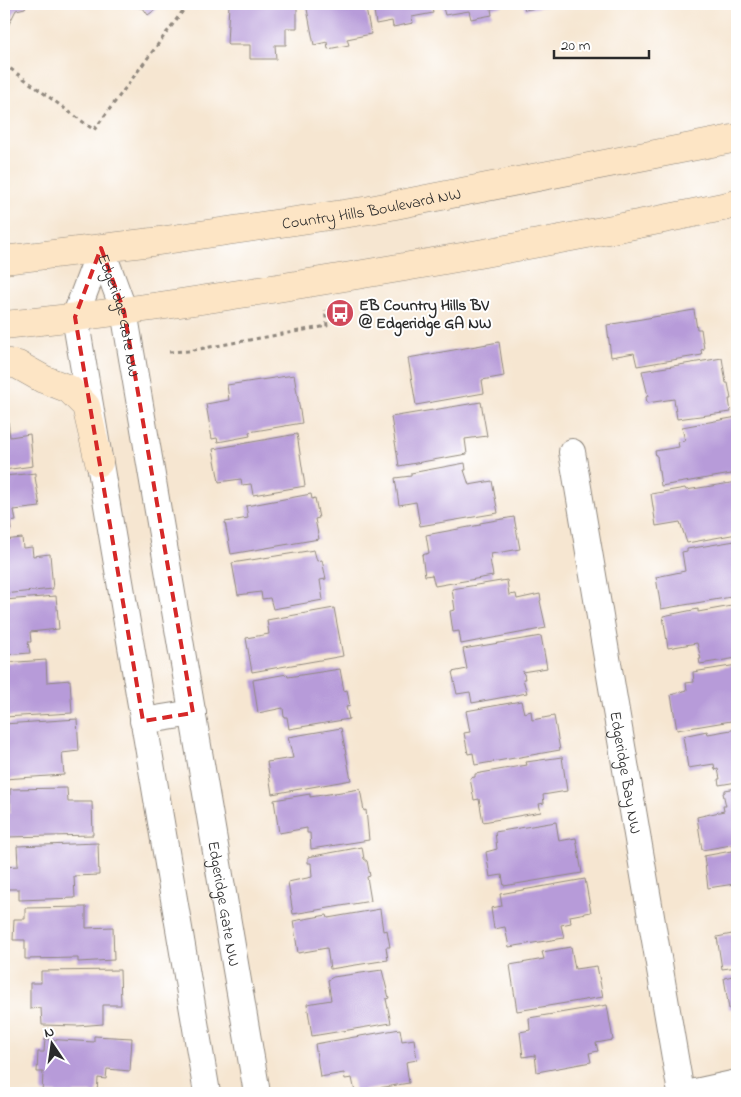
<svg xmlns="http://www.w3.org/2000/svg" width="741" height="1097" viewBox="0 0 741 1097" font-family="'Indie Flower',sans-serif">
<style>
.building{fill:#b79bd9}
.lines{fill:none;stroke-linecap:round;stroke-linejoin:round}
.street-casing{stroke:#90887e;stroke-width:28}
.secondary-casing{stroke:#90887e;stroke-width:29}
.path{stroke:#90887e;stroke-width:3;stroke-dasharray:4 4;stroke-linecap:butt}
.street{stroke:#fff;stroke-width:26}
.secondary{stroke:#fde5c5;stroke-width:28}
.marked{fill:none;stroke:#d62828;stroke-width:4;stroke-dasharray:10 6;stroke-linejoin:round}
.labels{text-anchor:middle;stroke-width:4;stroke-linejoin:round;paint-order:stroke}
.street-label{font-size:16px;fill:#2b2b2b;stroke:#fff}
.poi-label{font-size:16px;font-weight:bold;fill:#2b2b2b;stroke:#fff;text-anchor:start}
</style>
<rect width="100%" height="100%" fill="#fff"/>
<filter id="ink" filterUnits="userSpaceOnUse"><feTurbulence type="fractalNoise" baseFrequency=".02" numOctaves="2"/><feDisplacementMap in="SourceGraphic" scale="10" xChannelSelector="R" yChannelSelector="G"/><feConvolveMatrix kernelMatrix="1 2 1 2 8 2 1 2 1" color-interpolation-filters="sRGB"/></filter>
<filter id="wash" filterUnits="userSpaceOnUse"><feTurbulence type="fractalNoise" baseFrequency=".0096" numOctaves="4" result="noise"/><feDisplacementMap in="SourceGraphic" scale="20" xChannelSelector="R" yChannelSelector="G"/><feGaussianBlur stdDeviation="1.12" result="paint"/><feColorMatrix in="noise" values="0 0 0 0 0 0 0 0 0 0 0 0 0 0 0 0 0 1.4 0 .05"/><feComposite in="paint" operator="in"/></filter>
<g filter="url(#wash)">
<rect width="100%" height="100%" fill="#f6e6d1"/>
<g id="blocks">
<path class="building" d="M 4,4 L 27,4 L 25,8 L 16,10 L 7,28 L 4,26 Z
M 130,4 L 163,4 L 148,15 L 143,8 L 132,7 Z
M 229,4 L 297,4 L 297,28 L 286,28 L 286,45 L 275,45 L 276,59 L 250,59 L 250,45 L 228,45 L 227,44 Z
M 306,4 L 365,4 L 371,34 L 347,39 L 349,45 L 328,49 L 327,42 L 314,45 Z
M 373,4 L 431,4 L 433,13 L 412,17 L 413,23 L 393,27 L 392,21 L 376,24 Z
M 442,4 L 502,4 L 503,6 L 491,9 L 492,15 L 471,19 L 469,11 L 445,15 Z
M 523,4 L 545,4 L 546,6 L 525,10 Z
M 694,310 L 697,329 L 701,329 L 704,349 L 701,350 L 702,355 L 637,366 L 634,353 L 611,357 L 607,325 Z
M 499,342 L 504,376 L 482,380 L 484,393 L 416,405 L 408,358 Z
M 722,358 L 726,383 L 728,383 L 731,399 L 729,399 L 731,412 L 677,419 L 674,399 L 647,403 L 646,397 L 648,396 L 642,371 Z
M 294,375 L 302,423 L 249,432 L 250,436 L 218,442 L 217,438 L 212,439 L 206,404 L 229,400 L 227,385 Z
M 481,402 L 487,436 L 465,439 L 467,454 L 399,466 L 391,417 Z
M 737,417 L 737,473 L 661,486 L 657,456 L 656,456 L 655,451 L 679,447 L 678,442 L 685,441 L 682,427 Z
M 8,421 L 10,437 L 30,434 L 33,466 L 4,470 L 4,422 Z
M 297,434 L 305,486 L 253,495 L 251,484 L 242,485 L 241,479 L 219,482 L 213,449 Z
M 465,463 L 466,470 L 464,470 L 469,485 L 492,481 L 498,513 L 420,526 L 416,502 L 399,505 L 395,478 L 411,476 L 411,473 Z
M 36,473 L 36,477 L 35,477 L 40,507 L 14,510 L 16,521 L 10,522 L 11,530 L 4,531 L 4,476 Z
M 737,482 L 737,534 L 687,543 L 680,522 L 656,526 L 651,494 L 685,488 L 686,490 Z
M 311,494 L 312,499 L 315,498 L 319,518 L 315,519 L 319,539 L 231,554 L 225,522 L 248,518 L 246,506 Z
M 514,517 L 520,549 L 491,554 L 492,559 L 490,559 L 493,576 L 435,586 L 432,575 L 425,576 L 422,555 L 429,553 L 426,535 L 480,525 L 480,523 Z
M 22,538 L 23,548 L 32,547 L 33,556 L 50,554 L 53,589 L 4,594 L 4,540 Z
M 735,541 L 737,553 L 737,596 L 661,609 L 656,577 L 685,571 L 682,552 L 687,551 L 687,549 Z
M 314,550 L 317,561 L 322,560 L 326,579 L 320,580 L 323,600 L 273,609 L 270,598 L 262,599 L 261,592 L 238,595 L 232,563 Z
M 507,580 L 509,595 L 516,594 L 517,599 L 540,594 L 541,600 L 540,601 L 546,628 L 461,644 L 459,631 L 453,632 L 450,611 L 455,610 L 452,589 Z
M 56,596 L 59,629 L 30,632 L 31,642 L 28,642 L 30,653 L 4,655 L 4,600 Z
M 737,605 L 737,658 L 700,664 L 699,659 L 701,659 L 697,643 L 668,648 L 663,616 L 698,609 L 698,612 Z
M 334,608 L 343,656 L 252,672 L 246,638 L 269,634 L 267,620 Z
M 541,636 L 547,668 L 522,672 L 524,674 L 525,679 L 523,679 L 527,693 L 472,703 L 470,692 L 457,694 L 452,672 L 467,669 L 463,649 Z
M 46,660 L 47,682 L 70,680 L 72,713 L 4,717 L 4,663 Z
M 737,665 L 737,720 L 677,730 L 671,695 L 687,690 L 686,683 L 694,682 L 693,672 Z
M 340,669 L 344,691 L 347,690 L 350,706 L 346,707 L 349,719 L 289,729 L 287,717 L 284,717 L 283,708 L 258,713 L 253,680 L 287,674 L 288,677 Z
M 521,701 L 524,713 L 531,711 L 532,720 L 554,716 L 560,750 L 475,765 L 473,753 L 468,754 L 464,733 L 470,732 L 466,711 Z
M 77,719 L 79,751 L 62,753 L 64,775 L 4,779 L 4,724 Z
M 341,728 L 351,780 L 272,794 L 267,762 L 293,758 L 288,737 Z
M 737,729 L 737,782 L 719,785 L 718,779 L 720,779 L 718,769 L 715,770 L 714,764 L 688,768 L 683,736 L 707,731 L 708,734 Z
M 562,757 L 567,791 L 543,795 L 544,803 L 539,804 L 541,812 L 483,822 L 479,799 L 474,800 L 470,778 L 475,777 L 475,774 L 527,765 L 526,762 Z
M 67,788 L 68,802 L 92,802 L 93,835 L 7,837 L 6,813 L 10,813 L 10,789 Z
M 737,788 L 737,844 L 702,850 L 697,817 L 724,811 L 723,806 L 726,806 L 723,793 L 725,792 L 725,790 Z
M 360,789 L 364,811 L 366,810 L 369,840 L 311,849 L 310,833 L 307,833 L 307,828 L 279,833 L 274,800 L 310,794 L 310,797 Z
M 556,822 L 559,841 L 576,838 L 582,873 L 504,886 L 502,875 L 490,877 L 486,852 L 497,849 L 495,832 Z
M 98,843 L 99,875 L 74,876 L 75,898 L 19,900 L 19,889 L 4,889 L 4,867 L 18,866 L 17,846 Z
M 362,847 L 364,859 L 367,861 L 370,876 L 367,877 L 371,901 L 293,914 L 288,882 L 312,877 L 311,863 L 308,863 L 308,857 Z
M 737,850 L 737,897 L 734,891 L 734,884 L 708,888 L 704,856 Z
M 585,879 L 591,912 L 570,916 L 571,923 L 561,925 L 564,938 L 509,947 L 505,927 L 494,929 L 491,908 L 502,906 L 500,894 Z
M 86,907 L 86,928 L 113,927 L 114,960 L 78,962 L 78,958 L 25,959 L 25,940 L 13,940 L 14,919 L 25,919 L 25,908 Z
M 380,909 L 383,931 L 387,930 L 390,947 L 386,947 L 388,960 L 330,969 L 327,948 L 298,953 L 293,921 L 327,915 L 328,918 Z
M 737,933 L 737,967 L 722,969 L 717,937 Z
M 571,947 L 575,969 L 597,966 L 603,997 L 517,1011 L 510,965 L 544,959 L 542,952 Z
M 120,970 L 121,1005 L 103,1005 L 103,1024 L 77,1026 L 42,1025 L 41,1008 L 30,1009 L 30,983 L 41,983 L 41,971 Z
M 382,970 L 389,998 L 386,999 L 391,1023 L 312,1036 L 307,1004 L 331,1000 L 328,980 L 333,977 Z
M 737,975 L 737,1008 L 729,1009 L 724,978 Z
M 607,1005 L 613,1040 L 596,1043 L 598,1051 L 589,1053 L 591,1062 L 537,1072 L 535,1055 L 523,1057 L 520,1032 L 530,1030 L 529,1018 Z
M 400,1029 L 402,1041 L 414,1039 L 417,1060 L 406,1062 L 409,1083 L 355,1092 L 352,1078 L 345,1079 L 344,1073 L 320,1077 L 315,1044 Z
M 94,1036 L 132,1038 L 130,1071 L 107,1069 L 106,1079 L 98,1078 L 97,1093 L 42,1093 L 43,1072 L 37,1072 L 38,1052 L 44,1052 L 45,1039 L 94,1042 Z"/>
</g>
</g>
<g filter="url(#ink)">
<use href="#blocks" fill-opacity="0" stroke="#90887e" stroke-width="1"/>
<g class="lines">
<defs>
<g id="street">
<path d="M 101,248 L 75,317 L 207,1093"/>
<path id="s1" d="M 101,248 L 124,311 L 257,1093"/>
<path id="s2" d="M 572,452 L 681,1093"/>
<path d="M 143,721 L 193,713"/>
<path d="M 691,1093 L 737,1083"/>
</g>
<g id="secondary">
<path id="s3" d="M 4,260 L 152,242 L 370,210 L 737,138"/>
<path d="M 4,325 C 124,313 243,294 363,274 C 488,253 613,230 737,204"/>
<path d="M 4,362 L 18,365 L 43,379 L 69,389 L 86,406 L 99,462"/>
</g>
</defs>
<use href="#street" class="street-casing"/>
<use href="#secondary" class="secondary-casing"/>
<path class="path" d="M 4,64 L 94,130 L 188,4
M 169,352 L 188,351 L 327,326 L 325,310"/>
<use href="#street" class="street"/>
<use href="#secondary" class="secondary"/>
</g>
</g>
<path class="marked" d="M 101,248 L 124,311 L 193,713 L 143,721 L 75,317 Z"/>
<defs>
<symbol id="bus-disc" viewBox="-11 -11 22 22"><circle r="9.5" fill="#d1495b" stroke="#fff"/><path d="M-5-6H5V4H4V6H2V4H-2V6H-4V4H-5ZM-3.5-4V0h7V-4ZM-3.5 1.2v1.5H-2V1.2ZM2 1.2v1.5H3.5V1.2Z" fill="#fff"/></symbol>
</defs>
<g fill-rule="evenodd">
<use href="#bus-disc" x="324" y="297" width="32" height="32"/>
</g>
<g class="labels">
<g class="street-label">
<text dy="6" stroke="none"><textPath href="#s3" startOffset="371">Country Hills Boulevard NW</textPath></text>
<text dy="6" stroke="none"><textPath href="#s1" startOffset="70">Edgeridge Gate NW</textPath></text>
<text dy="6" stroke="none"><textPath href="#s2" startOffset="325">Edgeridge Bay NW</textPath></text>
<text dy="6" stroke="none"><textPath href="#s1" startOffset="668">Edgeridge Gate NW</textPath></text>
</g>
<g class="poi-label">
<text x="359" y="310">EB Country Hills BV<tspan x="359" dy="18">@ Edgeridge GA NW</tspan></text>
</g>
</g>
<rect width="741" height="1097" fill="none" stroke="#fff" stroke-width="20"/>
<g transform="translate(52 1044) rotate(347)" stroke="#ffffff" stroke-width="4" paint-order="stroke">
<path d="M0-4L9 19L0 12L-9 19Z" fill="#2b2b2b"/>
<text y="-8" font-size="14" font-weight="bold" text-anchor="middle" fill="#2b2b2b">N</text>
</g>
<path d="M554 50v8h95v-8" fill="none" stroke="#2b2b2b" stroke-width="2.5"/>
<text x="561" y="50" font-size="15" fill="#2b2b2b" stroke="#ffffff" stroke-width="4" paint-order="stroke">20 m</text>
</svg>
